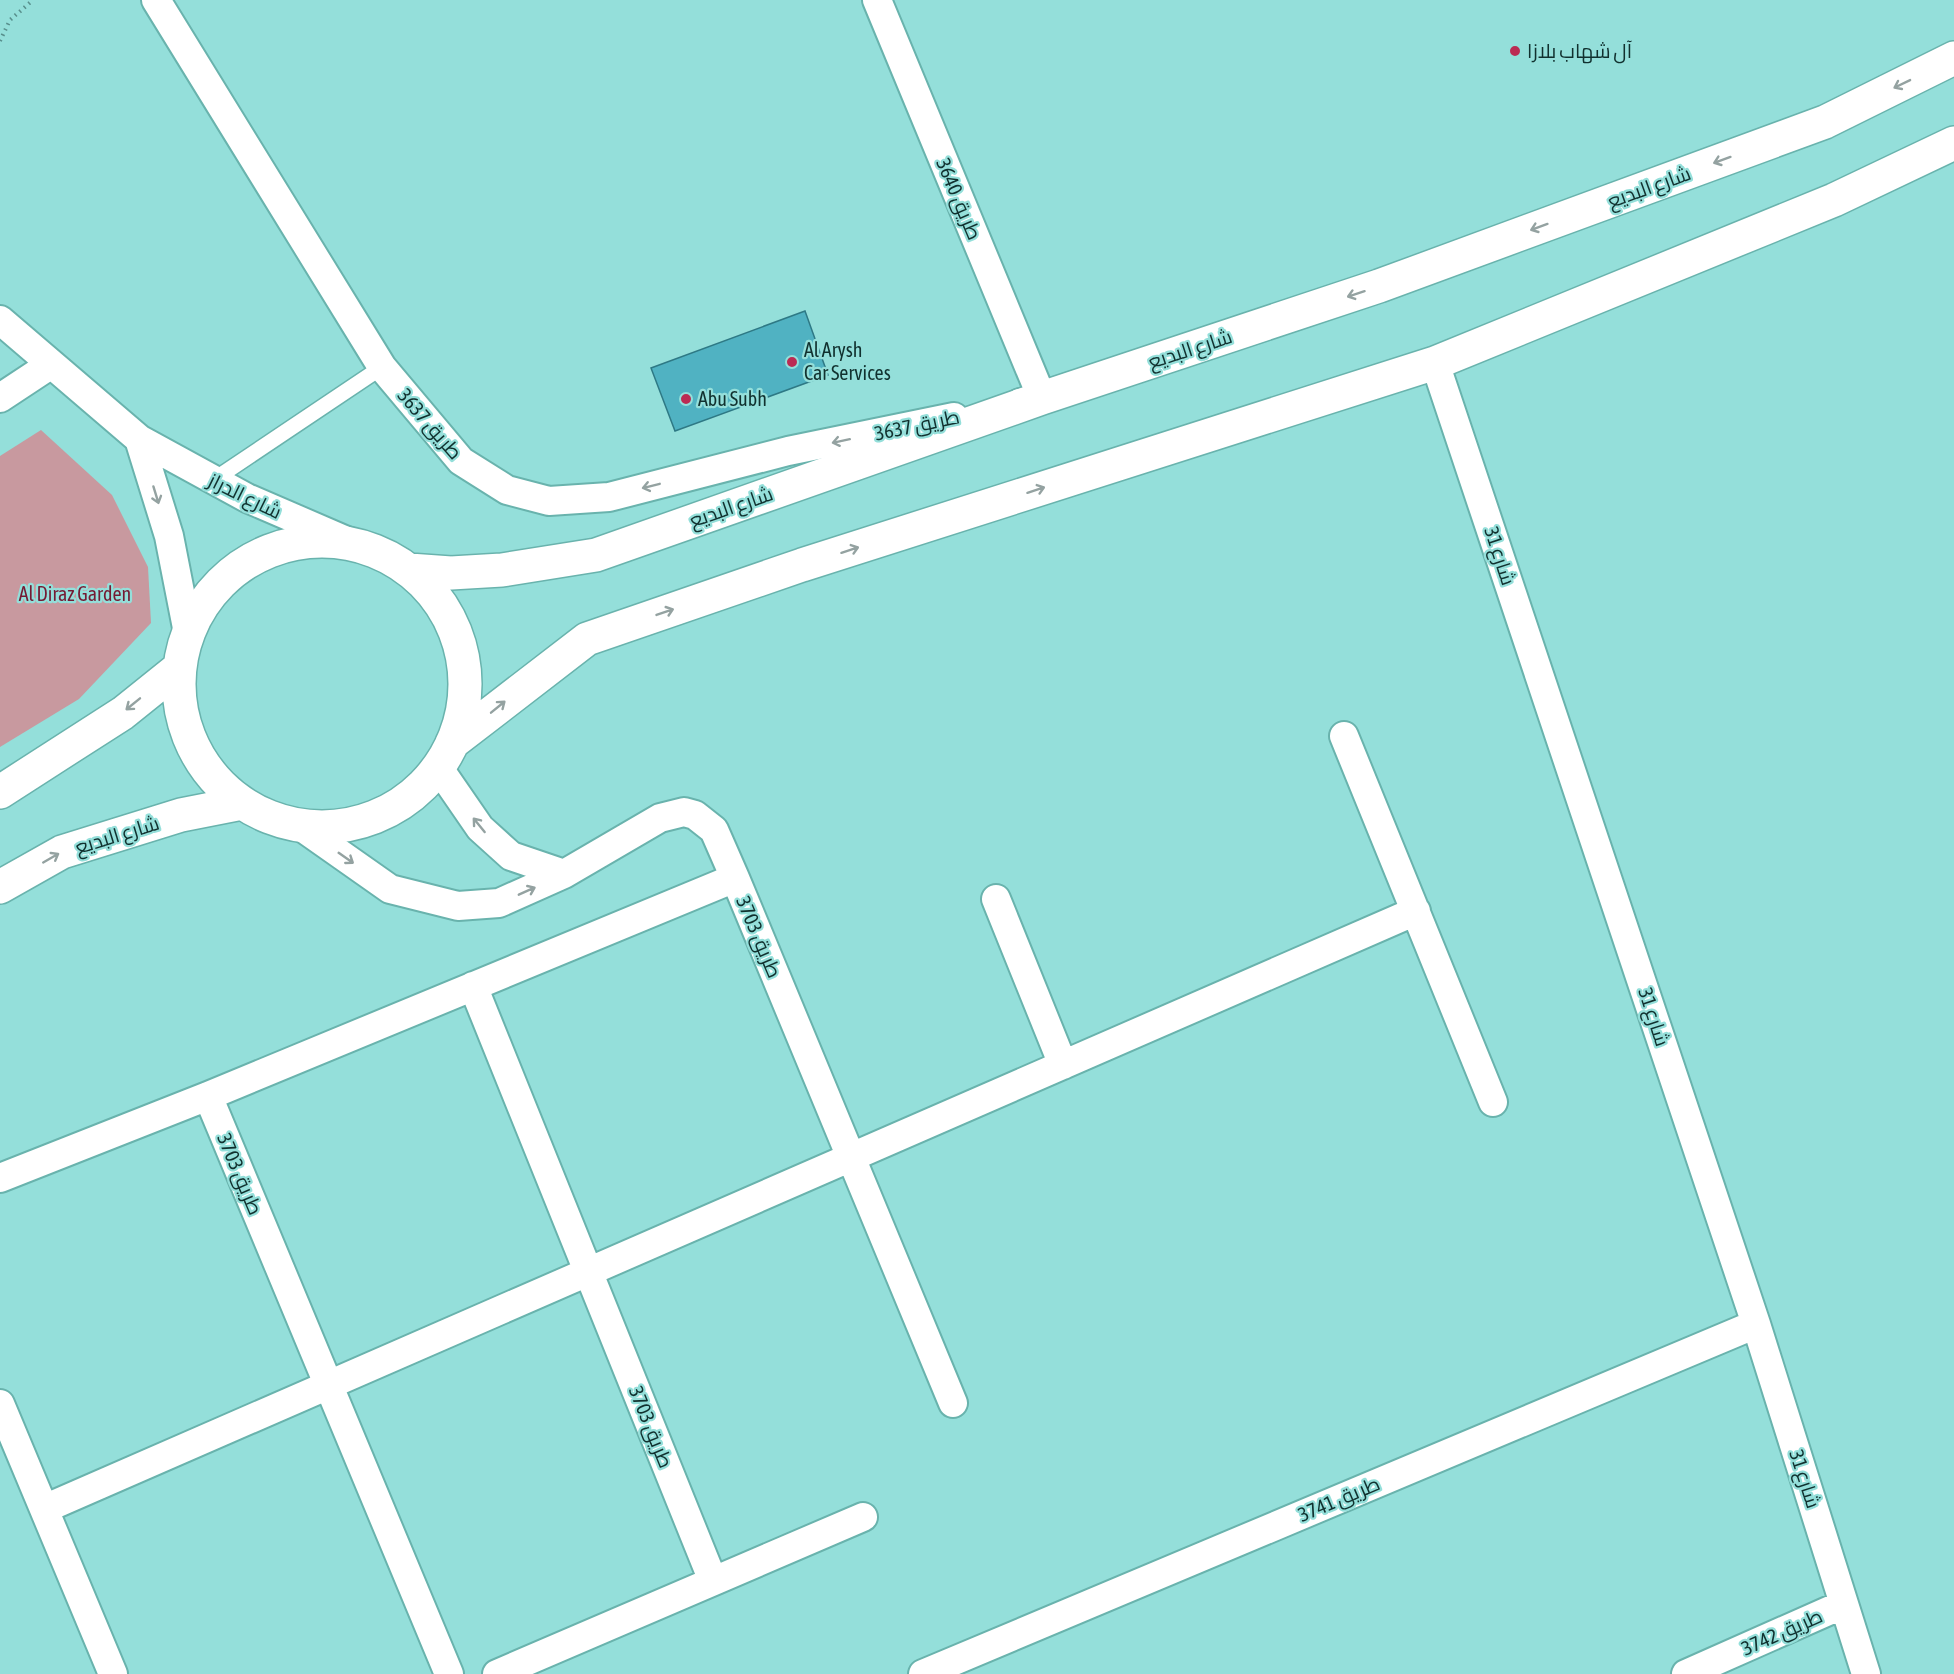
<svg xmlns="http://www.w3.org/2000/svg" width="1954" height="1674" viewBox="0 0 1954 1674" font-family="'Asap Condensed',Cairo,sans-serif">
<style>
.green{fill:#c8999f}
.building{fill:#50b2c2;stroke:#2e7985;stroke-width:1.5}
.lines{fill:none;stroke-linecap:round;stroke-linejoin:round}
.lane-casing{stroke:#69b3ad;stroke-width:18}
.street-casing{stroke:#69b3ad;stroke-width:32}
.primary-casing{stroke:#69b3ad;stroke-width:36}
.path{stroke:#588f8c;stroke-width:4;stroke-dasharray:1.5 4.5;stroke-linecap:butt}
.lane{stroke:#fff;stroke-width:15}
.street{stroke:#fff;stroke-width:28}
.primary{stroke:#fff;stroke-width:33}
.oneway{stroke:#94a2a1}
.poi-dot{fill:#bb2b53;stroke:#94dfda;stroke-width:2}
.labels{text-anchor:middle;stroke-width:4.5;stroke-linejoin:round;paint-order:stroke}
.poi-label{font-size:20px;fill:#11312f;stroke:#94dfda;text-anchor:start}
.street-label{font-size:20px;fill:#11312f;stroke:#94dfda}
.park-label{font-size:20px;fill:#751b33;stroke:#94dfda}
</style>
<rect width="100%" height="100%" fill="#94dfda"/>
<path class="green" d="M 41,430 L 112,495 L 148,567 L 151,623 L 79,699 L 0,747 L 0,456 Z"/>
<path class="building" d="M 805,311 L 828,375 L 675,431 L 651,368 Z"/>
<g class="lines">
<defs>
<path id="lane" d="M 212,481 L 382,367"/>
<path id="street" d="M 156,0 L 382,367 L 461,461 L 507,490 L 549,501 L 609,497 L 788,451 L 954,417
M 877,0 L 1042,398 L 1020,403
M 0,320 L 139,439 L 247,498 L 356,545
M 1435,363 L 1756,1324 L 1866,1674
M 0,398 L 50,365
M 139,439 L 169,536 L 188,633
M 1344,736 L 1493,1102
M 438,767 L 480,828 L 511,856 L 564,874
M 299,825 L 390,889 L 458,906 L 499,903 L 564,874 L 660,818 L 684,812 L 695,815 L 714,830 L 735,878 L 953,1403
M 996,899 L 1063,1065
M 473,986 L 713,1581
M 208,1096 L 449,1674
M 0,1178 L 208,1096 L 735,878
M 0,1404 L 113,1674
M 44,1509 L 1416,911
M 497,1674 L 863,1517
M 923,1674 L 1756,1324
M 1686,1674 L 1844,1604"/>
<path id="primary" d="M179 684a143 143 0 1 1 286 0a143 143 0 1 1-286 0Z
M 409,570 L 451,573 L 502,570 L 596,555 L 1042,398 L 1379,286 L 1825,122 L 1954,58
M 452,743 L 587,639 L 802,565 L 1435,363 L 1834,200 L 1954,143
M 0,792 L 123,713 L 179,668
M 0,887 L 62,852 L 181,815 L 242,803"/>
</defs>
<use href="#lane" class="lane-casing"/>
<use href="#street" class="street-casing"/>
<use href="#primary" class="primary-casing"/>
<path class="path" d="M 0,41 L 10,20 L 33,0"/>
<use href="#lane" class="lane"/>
<use href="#street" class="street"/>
<use href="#primary" class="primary"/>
</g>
<defs><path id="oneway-shaft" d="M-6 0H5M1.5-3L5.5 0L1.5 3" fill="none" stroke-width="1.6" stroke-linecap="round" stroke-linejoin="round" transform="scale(1.5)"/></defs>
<g class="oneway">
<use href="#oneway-shaft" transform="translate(1902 84) rotate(154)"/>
<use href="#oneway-shaft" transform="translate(1722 160) rotate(160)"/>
<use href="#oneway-shaft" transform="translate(1539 227) rotate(160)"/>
<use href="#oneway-shaft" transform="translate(1356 294) rotate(162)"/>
<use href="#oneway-shaft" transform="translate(841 441) rotate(168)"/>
<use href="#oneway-shaft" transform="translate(651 486) rotate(166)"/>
<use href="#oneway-shaft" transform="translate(1036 490) rotate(-18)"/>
<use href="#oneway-shaft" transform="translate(156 495) rotate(73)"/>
<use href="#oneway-shaft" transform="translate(850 550) rotate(-18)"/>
<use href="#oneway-shaft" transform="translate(665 612) rotate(-19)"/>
<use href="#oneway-shaft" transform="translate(133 704) rotate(141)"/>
<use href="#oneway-shaft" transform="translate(498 707) rotate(-39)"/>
<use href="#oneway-shaft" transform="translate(479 825) rotate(-129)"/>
<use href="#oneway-shaft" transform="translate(51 858) rotate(-30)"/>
<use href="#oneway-shaft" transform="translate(346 858) rotate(35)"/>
<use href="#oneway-shaft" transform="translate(527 891) rotate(-24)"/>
</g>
<g class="poi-dot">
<circle cx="1515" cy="51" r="6"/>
<circle cx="792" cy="362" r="6"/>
<circle cx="686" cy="399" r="6"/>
</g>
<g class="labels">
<g class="poi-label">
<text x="1527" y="58">آل شهاب بلازا</text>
<text x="804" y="357">Al Arysh<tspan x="804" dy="23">Car Services</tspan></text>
<text x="698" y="406">Abu Subh</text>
</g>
<g class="street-label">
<text transform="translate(1649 187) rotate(-20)" y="7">شارع البديع</text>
<text transform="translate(959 199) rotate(67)" y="7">طريق 3640</text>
<text transform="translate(1190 349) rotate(-18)" y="7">شارع البديع</text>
<text transform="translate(430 424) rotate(49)" y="7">طريق 3637</text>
<text transform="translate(917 425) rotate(-12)" y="7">طريق 3637</text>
<text transform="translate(245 496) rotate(26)" y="7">شارع الدراز</text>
<text transform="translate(731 507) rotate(-19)" y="7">شارع البديع</text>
<text transform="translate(1500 556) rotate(72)" y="7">شارع 31</text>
<text transform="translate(117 835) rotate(-17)" y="7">شارع البديع</text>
<text transform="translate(759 937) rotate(67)" y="7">طريق 3703</text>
<text transform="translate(1654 1017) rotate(72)" y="7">شارع 31</text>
<text transform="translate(240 1174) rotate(67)" y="7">طريق 3703</text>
<text transform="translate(651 1427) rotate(68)" y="7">طريق 3703</text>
<text transform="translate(1805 1479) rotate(72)" y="7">شارع 31</text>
<text transform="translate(1339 1499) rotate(-23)" y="7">طريق 3741</text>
<text transform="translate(1782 1632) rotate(-24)" y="7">طريق 3742</text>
</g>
<g class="park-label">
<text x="75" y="601">Al Diraz Garden</text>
</g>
</g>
</svg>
